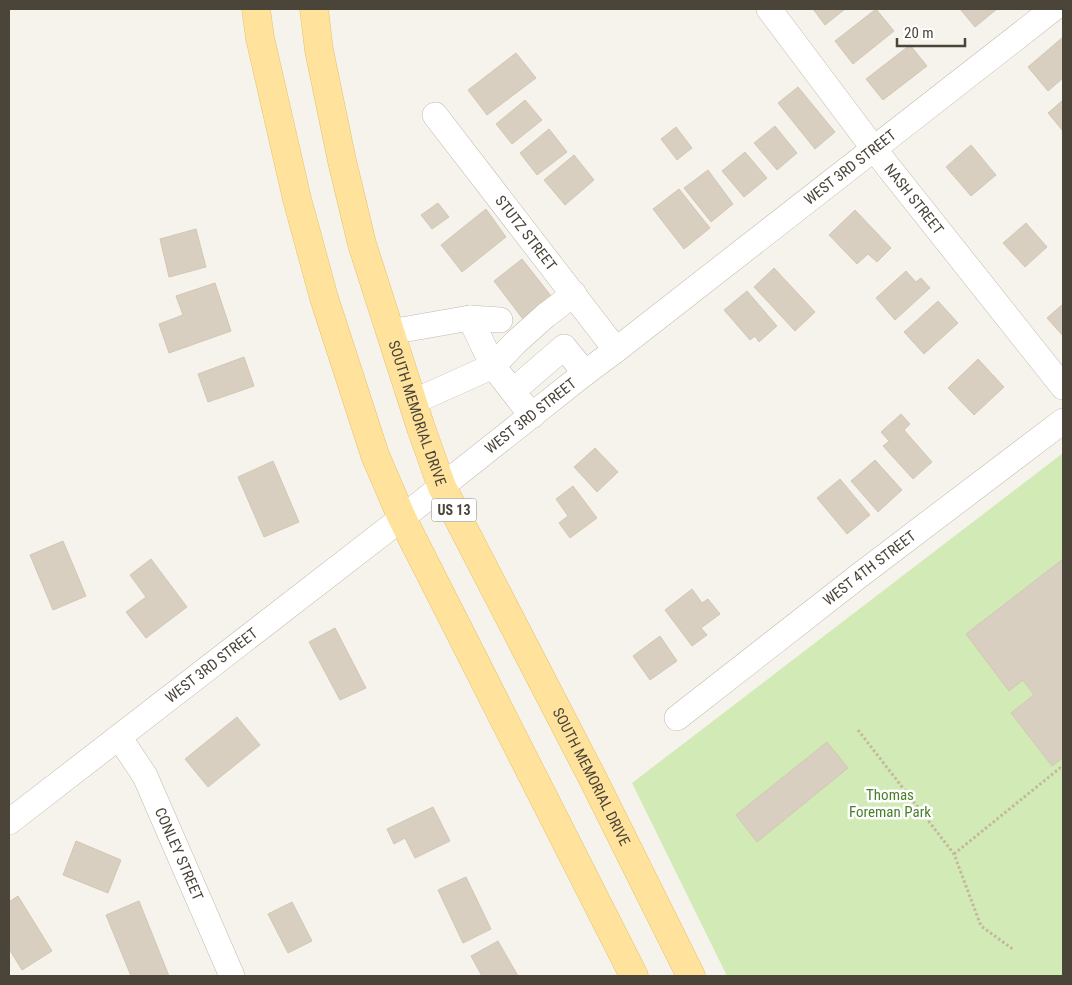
<svg xmlns="http://www.w3.org/2000/svg" width="1072" height="985" viewBox="0 0 1072 985" font-family="'Roboto Condensed',sans-serif">
<style>
.green{fill:#d2eab5}
.building{fill:#d8cfc1;stroke:#d3c7b4}
.lines{fill:none;stroke-linecap:round;stroke-linejoin:round}
.minor-casing{stroke:#c2bbae;stroke-width:26}
.major-casing{stroke:#e6c16a;stroke-width:29}
.path{stroke:#c4b79f;stroke-width:3;stroke-dasharray:2.5 2.5;stroke-linecap:butt}
.minor{stroke:#fff;stroke-width:25}
.major{stroke:#ffe39c;stroke-width:28}
.labels{text-anchor:middle;stroke-width:5;stroke-linejoin:round;paint-order:stroke}
.shield{fill:#fff;stroke:#817c74;stroke-width:1}
.shield-label{font-size:14px;font-weight:bold;fill:#4b4439}
.street-label{font-size:15px;fill:#4b4439;stroke:#fff}
.park-label{font-size:15px;fill:#4a7f2a;stroke:#fff}
</style>
<rect width="100%" height="100%" fill="#f6f3ec"/>
<path class="green" d="M 1063,453 L 1063,976 L 727,976 L 632,783 Z"/>
<path class="building" d="M 813,9 L 845,9 L 825,25 Z
M 876,9 L 894,31 L 853,64 L 835,41 Z
M 960,9 L 997,9 L 975,27 Z
M 1063,37 L 1063,78 L 1048,91 L 1028,67 Z
M 910,45 L 927,66 L 883,100 L 866,79 Z
M 516,53 L 536,78 L 487,115 L 468,90 Z
M 798,87 L 835,132 L 815,149 L 778,103 Z
M 525,100 L 542,120 L 512,144 L 496,124 Z
M 1063,100 L 1063,131 L 1048,113 Z
M 775,126 L 797,153 L 777,170 L 754,143 Z
M 676,127 L 692,148 L 677,160 L 661,139 Z
M 549,129 L 567,152 L 537,175 L 520,153 Z
M 971,145 L 996,175 L 971,196 L 946,167 Z
M 745,152 L 767,178 L 744,197 L 722,171 Z
M 574,155 L 594,180 L 565,205 L 544,180 Z
M 708,170 L 733,204 L 711,222 L 684,188 Z
M 679,189 L 710,228 L 684,249 L 653,209 Z
M 438,203 L 449,217 L 432,229 L 421,215 Z
M 486,209 L 506,237 L 462,272 L 441,245 Z
M 855,210 L 891,248 L 877,262 L 868,254 L 857,264 L 829,235 Z
M 1026,223 L 1047,247 L 1025,267 L 1003,243 Z
M 196,229 L 206,267 L 169,277 L 160,239 Z
M 522,259 L 555,301 L 526,323 L 494,281 Z
M 774,268 L 815,312 L 795,331 L 754,287 Z
M 906,271 L 916,282 L 921,278 L 930,288 L 895,320 L 876,298 Z
M 215,283 L 231,331 L 169,353 L 159,324 L 183,315 L 176,296 Z
M 747,291 L 777,326 L 759,342 L 755,336 L 750,340 L 724,310 Z
M 938,301 L 958,323 L 924,354 L 904,332 Z
M 1063,304 L 1063,336 L 1047,318 Z
M 244,357 L 254,386 L 208,402 L 198,374 Z
M 978,359 L 1004,387 L 974,415 L 948,388 Z
M 901,414 L 910,424 L 904,430 L 932,462 L 913,479 L 883,446 L 889,441 L 881,432 Z
M 595,448 L 618,472 L 597,492 L 574,467 Z
M 875,460 L 902,490 L 878,512 L 851,481 Z
M 273,461 L 299,522 L 264,537 L 238,477 Z
M 840,479 L 870,515 L 847,534 L 817,498 Z
M 573,486 L 597,518 L 570,538 L 559,523 L 568,516 L 556,499 Z
M 63,541 L 86,596 L 53,610 L 30,555 Z
M 151,559 L 187,607 L 146,638 L 126,612 L 146,597 L 130,575 Z
M 1063,559 L 1063,758 L 1052,766 L 1011,713 L 1034,695 L 1023,680 L 1009,691 L 966,634 Z
M 692,589 L 702,603 L 708,599 L 720,614 L 701,628 L 707,635 L 692,646 L 665,610 Z
M 335,628 L 366,688 L 340,700 L 309,642 Z
M 660,636 L 677,661 L 650,680 L 633,656 Z
M 237,717 L 260,745 L 208,787 L 185,759 Z
M 827,742 L 848,768 L 757,842 L 736,815 Z
M 433,807 L 450,841 L 415,858 L 405,838 L 394,844 L 387,829 Z
M 76,841 L 121,860 L 108,893 L 63,875 Z
M 466,877 L 491,929 L 463,943 L 438,890 Z
M 18,896 L 52,951 L 22,970 L 9,949 L 9,902 Z
M 139,901 L 169,976 L 131,976 L 106,915 Z
M 292,902 L 312,941 L 288,953 L 268,914 Z
M 498,941 L 518,976 L 482,976 L 471,956 Z"/>
<g class="lines">
<defs>
<g id="minor">
<path id="s1" d="M 769,9 L 874,149 L 1063,387"/>
<path id="s2" d="M 435,115 L 616,350"/>
<path d="M 470,318 L 500,320"/>
<path d="M 390,332 L 470,318 L 493,366 L 532,416"/>
<path d="M 513,391 L 564,347 L 585,373"/>
<path d="M 413,402 L 493,366 L 516,342 L 545,316 L 574,294"/>
<path id="s3" d="M 677,718 L 860,575 L 1063,421"/>
<path id="s4" d="M 119,737 L 145,776 L 232,976"/>
<path id="s5" d="M 9,822 L 402,518 L 585,373 L 616,350 L 1053,9"/>
</g>
<g id="major">
<path d="M 256,9 L 260,38 L 297,199 L 324,298 L 375,455 L 402,518 L 634,976"/>
<path id="s6" d="M 314,9 L 319,50 L 342,161 L 362,244 L 421,428 L 442,487 L 593,779 L 691,976"/>
</g>
</defs>
<use href="#minor" class="minor-casing"/>
<use href="#major" class="major-casing"/>
<path class="path" d="M 858,730 L 954,854 L 981,926 L 1014,950
M 954,854 L 1060,768 L 1063,770"/>
<use href="#minor" class="minor"/>
<use href="#major" class="major"/>
</g>
<g class="labels">
<rect class="shield" x="431.5" y="498.5" width="45" height="23" rx="4"/>
<g class="shield-label">
<text x="454" y="515">US 13</text>
</g>
<g class="street-label">
<text dy="5" stroke="none"><textPath href="#s5" startOffset="1066">WEST 3RD STREET</textPath></text>
<text dy="5" stroke="none"><textPath href="#s1" startOffset="239">NASH STREET</textPath></text>
<text dy="5" stroke="none"><textPath href="#s2" startOffset="149">STUTZ STREET</textPath></text>
<text dy="5" stroke="none"><textPath href="#s6" startOffset="418">SOUTH MEMORIAL DRIVE</textPath></text>
<text dy="5" stroke="none"><textPath href="#s5" startOffset="661">WEST 3RD STREET</textPath></text>
<text dy="5" stroke="none"><textPath href="#s3" startOffset="244">WEST 4TH STREET</textPath></text>
<text dy="5" stroke="none"><textPath href="#s5" startOffset="256">WEST 3RD STREET</textPath></text>
<text dy="5" stroke="none"><textPath href="#s6" startOffset="822">SOUTH MEMORIAL DRIVE</textPath></text>
<text dy="5" stroke="none"><textPath href="#s4" startOffset="132">CONLEY STREET</textPath></text>
</g>
<g class="park-label">
<text x="890" y="800">Thomas<tspan x="890" dy="17">Foreman Park</tspan></text>
</g>
</g>
<rect width="1072" height="985" fill="none" stroke="#4b4439" stroke-width="20"/>
<path d="M897 38v8h68v-8" fill="none" stroke="#4b4439" stroke-width="2.5"/>
<text x="904" y="38" font-size="15" fill="#4b4439" stroke="#ffffff" stroke-width="4" paint-order="stroke">20 m</text>
</svg>
